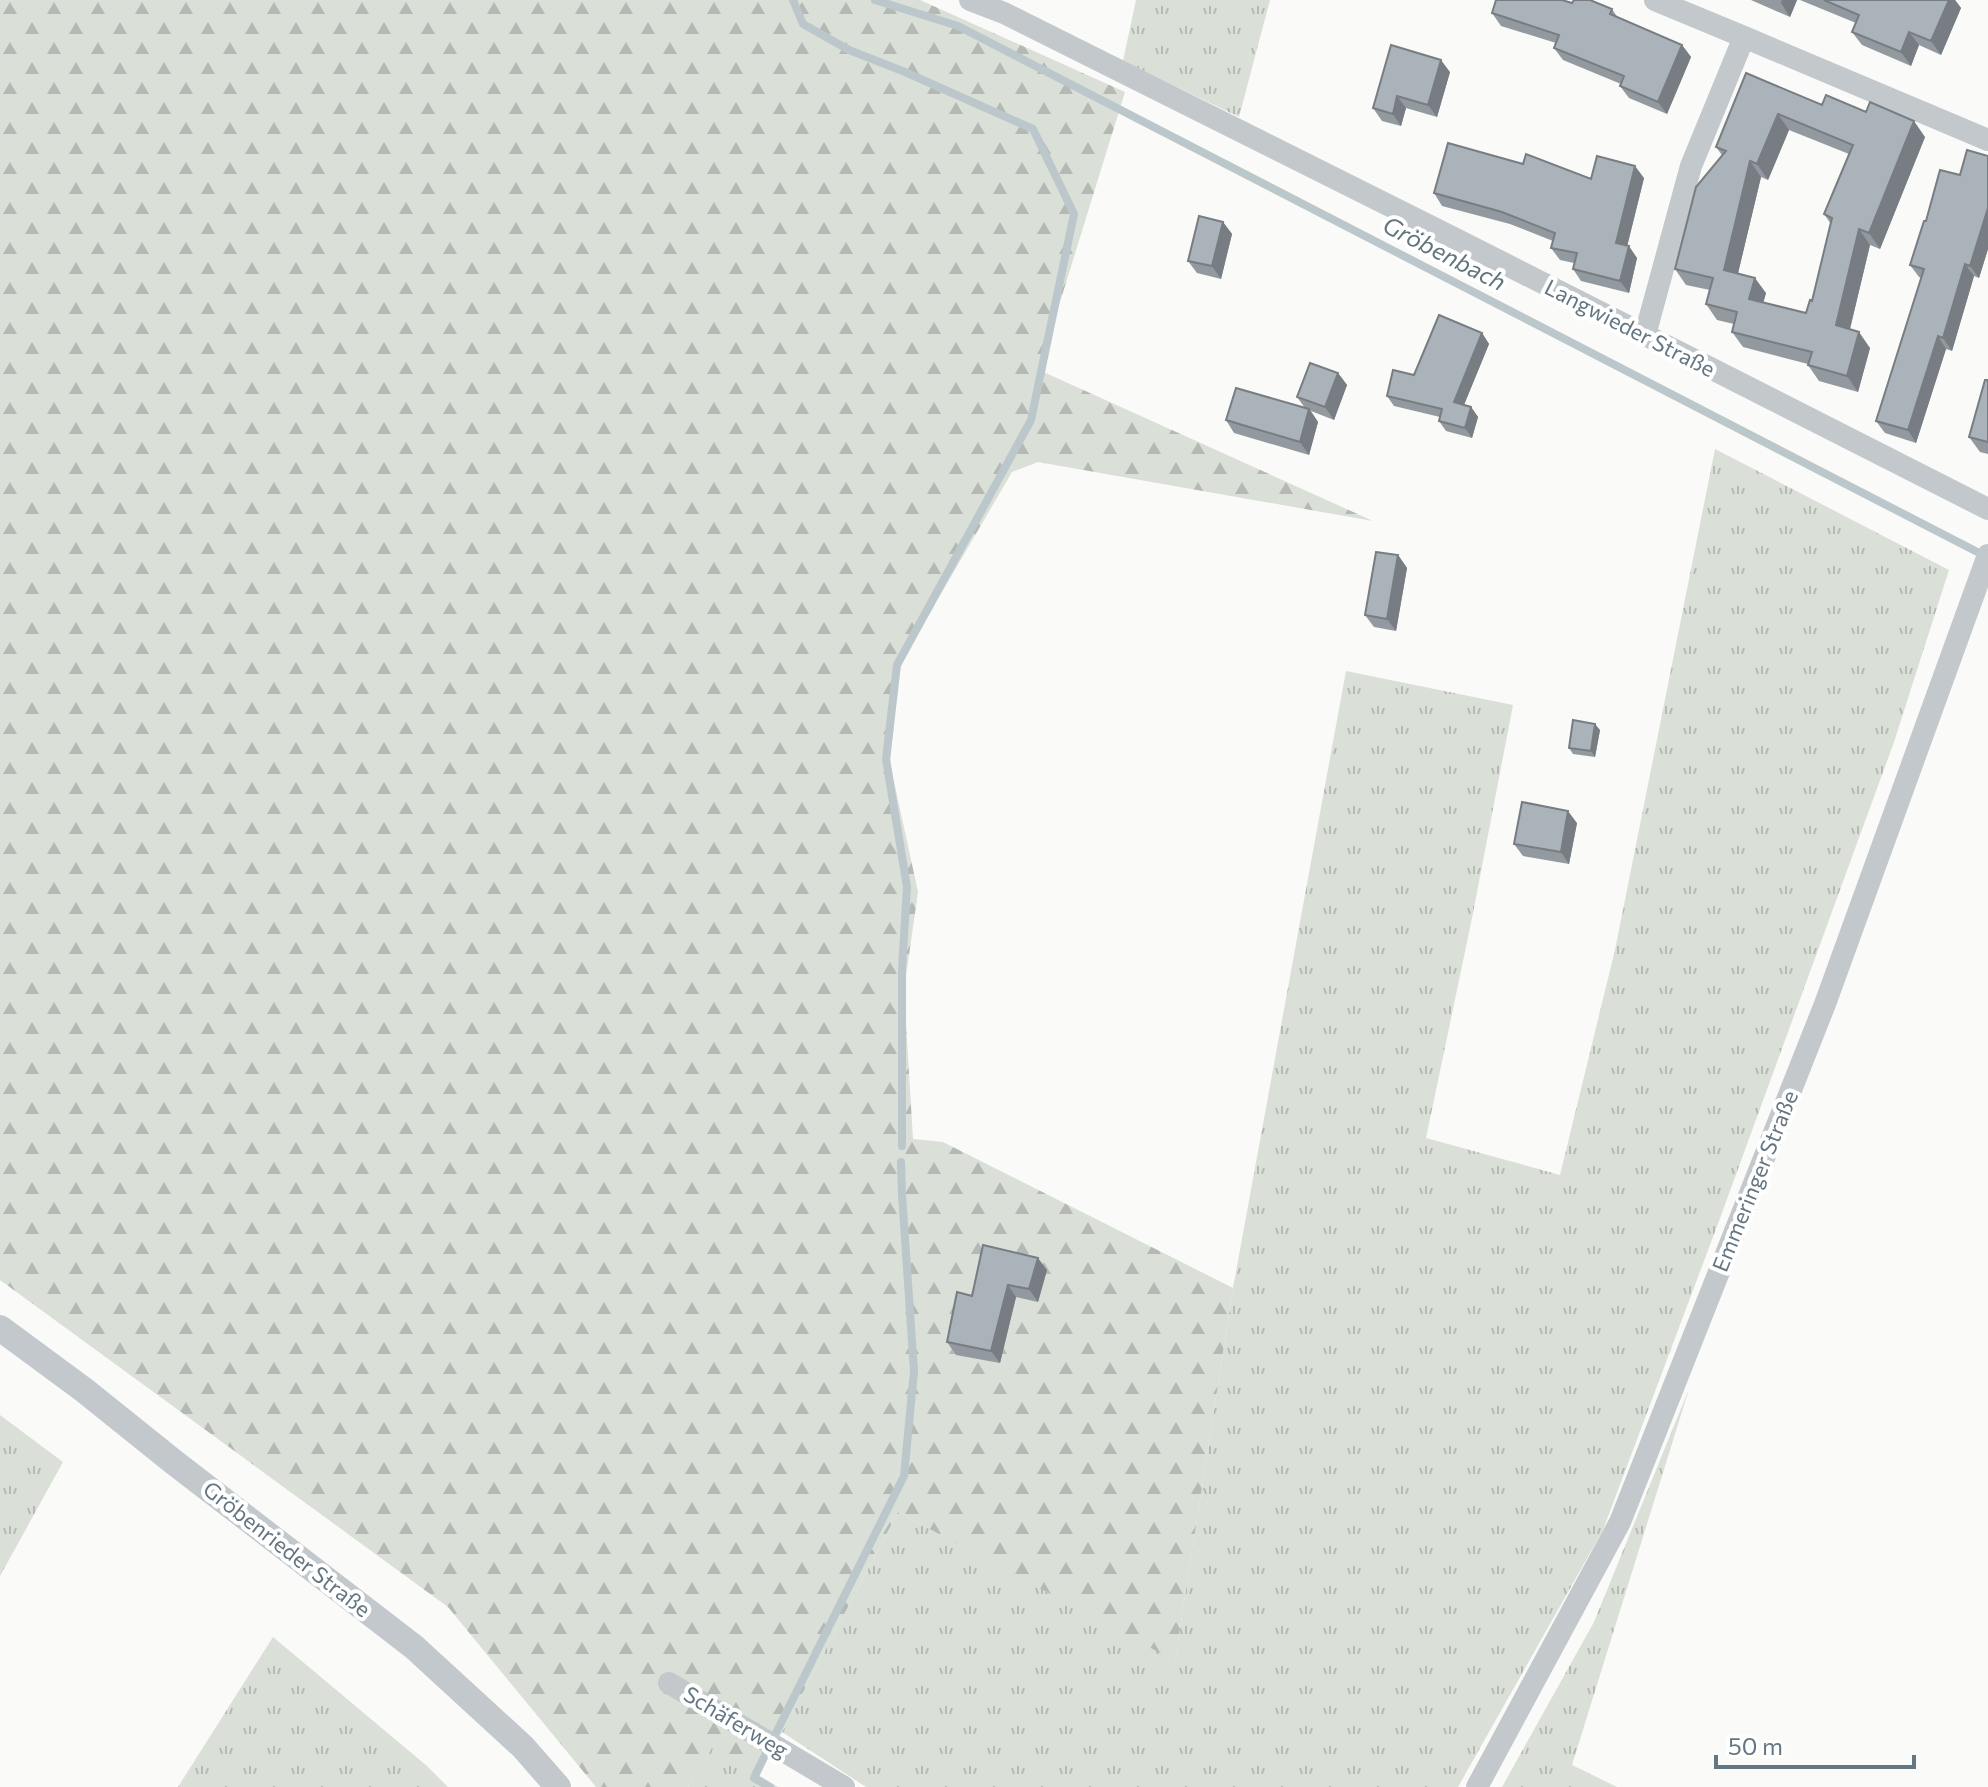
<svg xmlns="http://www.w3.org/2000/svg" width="1988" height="1787" viewBox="0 0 1988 1787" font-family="Commissioner,sans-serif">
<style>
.grass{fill:url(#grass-tufts)}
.forest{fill:url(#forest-firs)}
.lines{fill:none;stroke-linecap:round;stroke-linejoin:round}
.stream{stroke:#bbc7cb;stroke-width:8}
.minor{stroke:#c3c8cc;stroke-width:22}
.tertiary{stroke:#c3c8cc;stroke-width:26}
.wall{fill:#929a9f;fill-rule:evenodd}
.shaded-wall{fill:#777d82}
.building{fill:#aab3b9;stroke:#777d82;stroke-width:2;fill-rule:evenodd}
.labels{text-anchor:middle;stroke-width:8;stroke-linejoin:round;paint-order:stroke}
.street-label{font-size:22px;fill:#657683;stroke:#fff}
.water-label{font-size:24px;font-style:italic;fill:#60757c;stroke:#fff}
</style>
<defs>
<pattern id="grass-tufts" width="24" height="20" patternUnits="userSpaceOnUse" patternTransform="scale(2)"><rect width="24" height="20" fill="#dadfd7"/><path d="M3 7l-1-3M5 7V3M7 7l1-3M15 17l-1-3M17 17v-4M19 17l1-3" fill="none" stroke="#b4b9b4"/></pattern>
<pattern id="forest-firs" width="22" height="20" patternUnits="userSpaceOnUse" patternTransform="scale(2)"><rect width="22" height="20" fill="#dadfd7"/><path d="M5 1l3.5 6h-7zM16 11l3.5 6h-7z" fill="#b4b9b4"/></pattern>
</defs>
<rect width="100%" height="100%" fill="#fafaf8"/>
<path class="grass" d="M 1136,0 L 1270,0 L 1239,117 L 1123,61 Z
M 1715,449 L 1949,570 L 1894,742 L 1719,1221 L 1603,1530 L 1458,1787 L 866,1787 L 782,1732 L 898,1512 L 1175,1660 L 1233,1288 L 1346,671 L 1513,705 L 1472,918 L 1426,1138 L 1560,1175 L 1615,950 Z
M 1689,1389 L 1572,1765 L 1617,1787 L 1502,1787 L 1594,1622 Z
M 0,1415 L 63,1462 L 0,1576 Z
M 273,1637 L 427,1766 L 448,1787 L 178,1787 Z
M 712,1747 L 778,1787 L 688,1787 Z"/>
<path class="forest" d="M 0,0 L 920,0 L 1125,92 L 1039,370 L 1373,521 L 1038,462 L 1012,472 L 900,664 L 890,763 L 918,892 L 904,990 L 913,1139 L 943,1142 L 1233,1288 L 1175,1661 L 898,1512 L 782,1732 L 757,1775 L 712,1748 L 688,1787 L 596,1787 L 448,1607 L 0,1280 Z"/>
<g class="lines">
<path class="stream" d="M 793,0 L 803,24 L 849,50 L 905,72 L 1033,129 L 1074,214 L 1031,420 L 897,665 L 886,759 L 907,887 L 902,969 L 902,1146
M 875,0 L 958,26 L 1987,557
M 773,1739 L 904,1476 L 914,1371 L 902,1194 L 901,1162
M 768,1749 L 754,1778 L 770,1787"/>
<path class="minor" d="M 970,0 L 1004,13 L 1452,237 L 1988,509
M 1744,37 L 1988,140
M 1645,335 L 1691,166 L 1744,37 L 1655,0
M 669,1683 L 844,1787
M 1477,1787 L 1620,1522 L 1825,1004 L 1988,555"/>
<path class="tertiary" d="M 0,1328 L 84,1390 L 175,1463 L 414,1647 L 523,1747 L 558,1787"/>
</g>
<path class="wall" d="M 1751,0 L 1797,0 L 1790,17 Z
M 1800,0 L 1955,0 L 1961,8 L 1941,55 L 1919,45 L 1911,66 L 1862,45 L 1852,32 L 1856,23 Z
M 1572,3 L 1612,9 L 1618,18 L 1682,45 L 1691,57 L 1667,114 L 1629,98 L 1620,86 L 1621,84 L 1563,60 L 1554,48 L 1556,43 L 1501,26 L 1492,13 Z
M 1450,72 L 1437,117 L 1406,108 L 1401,126 L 1382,121 L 1373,108 Z
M 1746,73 L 1822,105 L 1925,137 L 1880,249 L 1870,245 L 1850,329 L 1870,348 L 1858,392 L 1819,381 L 1808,365 L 1808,364 L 1743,347 L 1732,332 L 1734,324 L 1717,320 L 1706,304 L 1710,290 L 1686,285 L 1675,269 L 1722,155 L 1716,147 ZM 1789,130 L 1849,154 L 1824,214 L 1831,224 L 1812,301 L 1806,313 L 1763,302 L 1766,293 L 1738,273 L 1761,177 L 1768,180 Z
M 1988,156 L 1988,249 L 1979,278 L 1974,276 L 1952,351 L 1946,349 L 1916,443 L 1885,433 L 1876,421 L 1921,278 L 1919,277 L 1910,265 L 1926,221 L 1960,175 Z
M 1523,164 L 1591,179 L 1644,178 L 1627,246 L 1637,258 L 1629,293 L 1581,281 L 1573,269 L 1574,263 L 1560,260 L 1551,248 L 1553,241 L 1510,224 L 1442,206 L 1434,193 Z
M 1223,222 L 1232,234 L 1221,279 L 1197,273 L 1188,261 Z
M 1482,333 L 1489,344 L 1464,405 L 1471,407 L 1478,417 L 1472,438 L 1446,431 L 1439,421 L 1440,417 L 1394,406 L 1387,396 L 1414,375 Z
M 1338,373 L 1347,385 L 1334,420 L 1311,411 L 1318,422 L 1309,455 L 1234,433 L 1226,420 L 1305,408 L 1297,397 Z
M 1988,380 L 1988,454 L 1980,452 L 1969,437 Z
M 1398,555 L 1407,568 L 1396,631 L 1374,627 L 1365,615 Z
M 1600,730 L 1595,757 L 1573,754 L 1569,748 Z
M 1577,823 L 1569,864 L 1523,856 L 1514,844 Z
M 1047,1270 L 1038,1302 L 1016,1297 L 1000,1363 L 956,1355 L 947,1342 L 972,1296 Z"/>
<path class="shaded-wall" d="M 1782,0 L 1797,0 L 1790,17 L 1781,3 Z
M 1949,0 L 1955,0 L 1961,8 L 1941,55 L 1931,41 Z
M 1909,32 L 1919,45 L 1911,66 L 1901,52 Z
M 1682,45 L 1691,57 L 1667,114 L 1658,102 Z
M 1441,60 L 1450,72 L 1437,117 L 1428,105 Z
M 1397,96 L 1406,108 L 1401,126 L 1393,114 Z
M 1778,114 L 1789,130 L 1768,180 L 1757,164 Z
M 1914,121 L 1925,137 L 1880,249 L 1869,233 Z
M 1750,161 L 1761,177 L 1735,286 L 1724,270 Z
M 1635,166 L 1644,178 L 1625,255 L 1616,243 Z
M 1988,208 L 1988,249 L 1979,278 L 1970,266 Z
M 1223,222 L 1232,234 L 1221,279 L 1212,266 Z
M 1859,229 L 1870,245 L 1847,341 L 1836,325 Z
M 1629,246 L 1637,258 L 1629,293 L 1620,281 Z
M 1965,264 L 1974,276 L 1952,351 L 1943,338 Z
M 1755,278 L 1766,293 L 1760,315 L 1749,299 Z
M 1859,332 L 1870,348 L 1858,392 L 1847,376 Z
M 1482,333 L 1489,344 L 1461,412 L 1454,402 Z
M 1938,336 L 1946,349 L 1916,443 L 1908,430 Z
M 1338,373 L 1347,385 L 1334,420 L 1325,407 Z
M 1471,407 L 1478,417 L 1472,438 L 1465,428 Z
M 1309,409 L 1318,422 L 1309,455 L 1300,442 Z
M 1398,555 L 1407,568 L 1396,631 L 1387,619 Z
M 1595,724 L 1600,730 L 1595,757 L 1591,751 Z
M 1568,811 L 1577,823 L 1569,864 L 1561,852 Z
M 1038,1258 L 1047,1270 L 1038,1302 L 1029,1289 Z
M 1008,1285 L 1016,1297 L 1000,1363 L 991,1351 Z"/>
<path class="building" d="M 1496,0 L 1562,0 L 1572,3 L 1574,0 L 1590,0 L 1612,9 L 1610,14 L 1682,45 L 1658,102 L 1620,86 L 1624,76 L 1554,48 L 1559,35 L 1492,13 Z
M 1824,0 L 1949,0 L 1931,41 L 1909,32 L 1901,52 L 1852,32 L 1859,15 Z
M 1391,45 L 1441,60 L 1428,105 L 1397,96 L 1393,114 L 1373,108 Z
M 1746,73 L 1822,105 L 1826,95 L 1866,112 L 1870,102 L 1914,121 L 1869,233 L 1859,229 L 1836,325 L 1859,332 L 1847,376 L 1808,365 L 1812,352 L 1732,332 L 1737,312 L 1706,304 L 1713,278 L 1675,269 L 1696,187 L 1726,151 L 1716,147 ZM 1778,114 L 1853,145 L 1824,214 L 1832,218 L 1812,301 L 1810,300 L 1806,313 L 1749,299 L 1755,278 L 1724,270 L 1750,161 L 1757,164 Z
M 1448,143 L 1523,164 L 1526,154 L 1591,179 L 1597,156 L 1635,166 L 1616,243 L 1629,246 L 1620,281 L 1573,269 L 1577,253 L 1551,248 L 1555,233 L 1502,212 L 1434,193 Z
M 1967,150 L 1988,156 L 1988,208 L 1970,266 L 1965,264 L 1943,338 L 1938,336 L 1908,430 L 1876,421 L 1924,269 L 1910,265 L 1924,221 L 1926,221 L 1940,170 L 1960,175 Z
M 1199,216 L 1223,222 L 1212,266 L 1188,261 Z
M 1439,315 L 1482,333 L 1454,402 L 1471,407 L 1465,428 L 1439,421 L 1442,409 L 1387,396 L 1393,370 L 1414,375 Z
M 1310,363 L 1338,373 L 1325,407 L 1297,397 Z
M 1985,380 L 1988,380 L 1988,442 L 1969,437 Z
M 1236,388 L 1309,409 L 1300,442 L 1226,420 Z
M 1376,552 L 1398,555 L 1387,619 L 1365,615 Z
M 1573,720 L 1595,724 L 1591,751 L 1569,748 Z
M 1522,802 L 1568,811 L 1561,852 L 1514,844 Z
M 983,1245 L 1038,1258 L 1029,1289 L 1008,1285 L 991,1351 L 947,1342 L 957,1292 L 972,1296 Z"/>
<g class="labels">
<g class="street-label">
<text transform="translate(1630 328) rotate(27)" y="8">Langwieder Straße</text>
<text transform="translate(1755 1181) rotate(-68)" y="8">Emmeringer Straße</text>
<text transform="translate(287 1549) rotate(38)" y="8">Gröbenrieder Straße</text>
<text transform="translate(736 1722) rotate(31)" y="8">Schäferweg</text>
</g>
<g class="water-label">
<text transform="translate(1444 254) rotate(27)" y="8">Gröbenbach</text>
</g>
</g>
<path d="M1716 1755v12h198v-12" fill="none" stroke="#657683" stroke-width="4"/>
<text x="1728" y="1755" font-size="24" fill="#657683" stroke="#ffffff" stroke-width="6" paint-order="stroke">50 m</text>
</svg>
